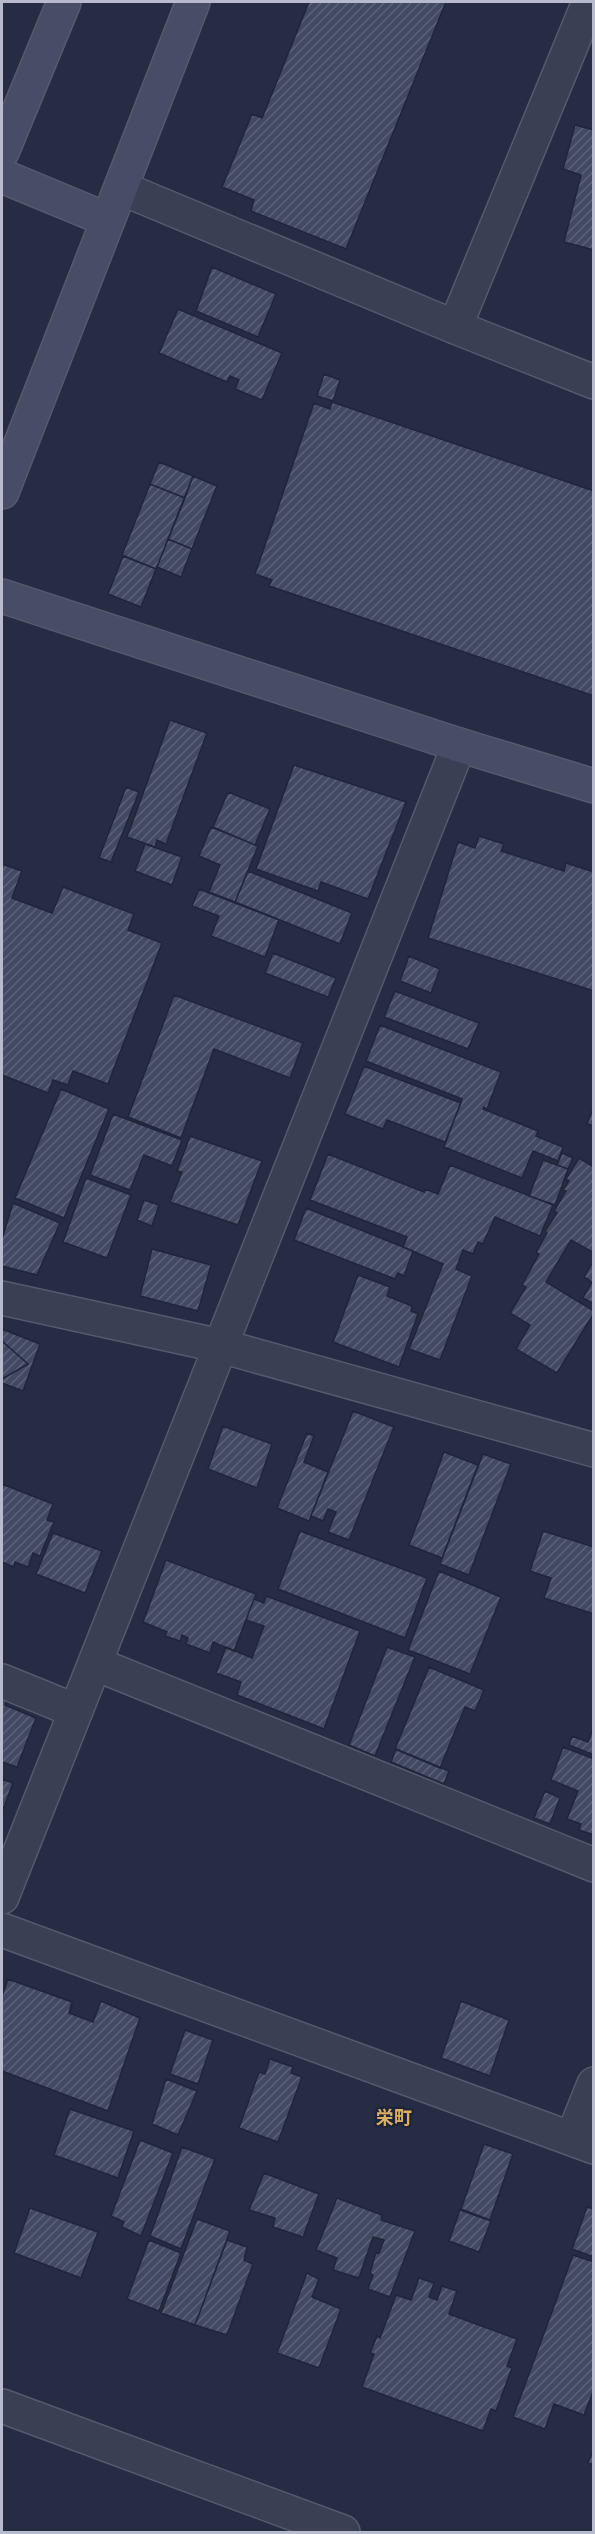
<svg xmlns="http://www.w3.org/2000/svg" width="595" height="2534" viewBox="0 0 595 2534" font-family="'Public Sans','Noto Sans JP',sans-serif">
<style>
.building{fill:url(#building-hatch);stroke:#20263a;stroke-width:1.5}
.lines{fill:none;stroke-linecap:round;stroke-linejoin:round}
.street-casing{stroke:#555a6d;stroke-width:36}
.secondary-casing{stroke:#555a6d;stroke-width:36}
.street{stroke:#3a3f53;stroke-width:33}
.secondary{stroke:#474d66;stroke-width:33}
.labels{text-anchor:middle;stroke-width:4.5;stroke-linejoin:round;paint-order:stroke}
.neighbourhood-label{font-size:18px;font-weight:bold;fill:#dbaf63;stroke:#1e2438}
</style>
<defs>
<pattern id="building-hatch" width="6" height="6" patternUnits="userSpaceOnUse" patternTransform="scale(1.5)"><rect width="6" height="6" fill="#424963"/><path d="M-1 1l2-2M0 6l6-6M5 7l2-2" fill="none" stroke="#5b6178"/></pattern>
</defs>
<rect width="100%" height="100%" fill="#252c43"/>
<path class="building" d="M 309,2 L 446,2 L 346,249 L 251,211 L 254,200 L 222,187 L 252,114 L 262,118 Z
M 575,125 L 594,130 L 594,250 L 564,242 L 581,175 L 563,169 Z
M 212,267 L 276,294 L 258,337 L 196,311 Z
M 178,309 L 282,353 L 262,400 L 235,389 L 239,380 L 230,376 L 227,382 L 159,353 Z
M 324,374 L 340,380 L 333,401 L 317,396 Z
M 332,402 L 594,491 L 594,696 L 269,586 L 272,580 L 255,574 L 314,403 L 330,409 Z
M 159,462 L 193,476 L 185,498 L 150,484 Z
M 193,476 L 217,486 L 192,549 L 168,539 Z
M 150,484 L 185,498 L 156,569 L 122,555 Z
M 168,539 L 192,549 L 181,577 L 157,567 Z
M 123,556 L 156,569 L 141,607 L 108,594 Z
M 170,720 L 207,733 L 166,844 L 157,840 L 155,847 L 127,837 Z
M 294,765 L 406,802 L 368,899 L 321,882 L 318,891 L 256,869 Z
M 126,787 L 139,792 L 111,862 L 99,858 Z
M 228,792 L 270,809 L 255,845 L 213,827 Z
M 211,827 L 258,846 L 235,902 L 209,892 L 220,865 L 199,856 Z
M 479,836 L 504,844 L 501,851 L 564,871 L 566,863 L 594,872 L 594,991 L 428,938 L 458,842 L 475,848 Z
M 145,844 L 182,857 L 172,885 L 135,871 Z
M 2,864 L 22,871 L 12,898 L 52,913 L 63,887 L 134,914 L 128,930 L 162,943 L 108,1084 L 73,1071 L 68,1085 L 53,1080 L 48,1093 L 2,1075 Z
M 248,871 L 352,913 L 340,944 L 235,902 Z
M 199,889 L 279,920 L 265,957 L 211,936 L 219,916 L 192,906 Z
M 273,953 L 336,978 L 328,997 L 265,973 Z
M 409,956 L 440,969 L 431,993 L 400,981 Z
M 395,991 L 479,1023 L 468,1049 L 384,1017 Z
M 174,995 L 303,1043 L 290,1078 L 214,1049 L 181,1138 L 128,1117 Z
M 380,1025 L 501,1072 L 487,1109 L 484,1107 L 483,1109 L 538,1131 L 536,1136 L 563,1147 L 558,1161 L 533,1151 L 522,1178 L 444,1147 L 462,1099 L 366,1061 Z
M 364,1066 L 461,1103 L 445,1142 L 387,1120 L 383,1129 L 345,1114 Z
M 61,1089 L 109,1109 L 64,1218 L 15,1198 Z
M 594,1106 L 594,1126 L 587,1124 Z
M 113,1114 L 182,1140 L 172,1166 L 144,1155 L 130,1190 L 90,1175 Z
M 190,1136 L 262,1161 L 238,1225 L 170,1202 L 182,1172 L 177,1171 Z
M 562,1153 L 573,1158 L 568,1169 L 557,1165 Z
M 328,1154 L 424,1192 L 425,1189 L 438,1194 L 450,1165 L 553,1205 L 540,1236 L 495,1217 L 483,1244 L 478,1242 L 473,1254 L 463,1250 L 456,1269 L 472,1276 L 440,1360 L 409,1349 L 443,1264 L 403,1247 L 407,1237 L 310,1200 Z
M 579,1158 L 594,1167 L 594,1253 L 571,1240 L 546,1282 L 594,1311 L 594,1313 L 557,1373 L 516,1349 L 530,1325 L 510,1313 L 526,1287 L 522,1285 L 539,1254 L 536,1252 L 547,1233 L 545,1231 L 557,1213 L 554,1211 L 566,1191 L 563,1190 L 569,1181 L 566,1179 Z
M 543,1160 L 568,1169 L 555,1205 L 529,1196 Z
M 86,1178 L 131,1195 L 107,1258 L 63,1242 Z
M 144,1200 L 159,1205 L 152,1226 L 137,1220 Z
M 13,1203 L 60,1223 L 37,1275 L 2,1266 L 2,1239 Z
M 306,1208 L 413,1251 L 404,1276 L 398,1273 L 395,1279 L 294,1240 Z
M 152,1249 L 211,1265 L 198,1311 L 140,1296 Z
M 594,1260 L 594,1304 L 583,1298 L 592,1282 L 584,1277 Z
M 358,1275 L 390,1287 L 387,1296 L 412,1306 L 411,1311 L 418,1314 L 399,1367 L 333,1342 Z
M 2,1329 L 40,1344 L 23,1391 L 2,1383 L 2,1379 L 28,1364 L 2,1341 Z
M 2,1341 L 28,1364 L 2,1379 Z
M 353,1411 L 394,1427 L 349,1540 L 328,1532 L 336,1512 L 328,1509 L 323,1521 L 311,1516 Z
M 223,1426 L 272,1444 L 257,1488 L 208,1469 Z
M 307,1433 L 314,1436 L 304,1462 L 328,1472 L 309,1521 L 277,1508 Z
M 444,1452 L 478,1465 L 442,1558 L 409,1545 Z
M 483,1454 L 511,1464 L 469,1575 L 440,1564 Z
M 2,1484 L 53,1504 L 47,1520 L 54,1522 L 40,1556 L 33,1553 L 28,1567 L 15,1562 L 14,1567 L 2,1562 Z
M 300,1531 L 427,1578 L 405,1638 L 278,1589 Z
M 543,1531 L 594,1547 L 594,1614 L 544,1598 L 551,1578 L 530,1571 Z
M 53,1533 L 102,1551 L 85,1593 L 36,1574 Z
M 166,1560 L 256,1594 L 234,1651 L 213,1642 L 210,1653 L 186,1644 L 188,1638 L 182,1635 L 180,1641 L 165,1636 L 167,1632 L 143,1622 Z
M 439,1571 L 501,1597 L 470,1674 L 408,1650 Z
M 266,1596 L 360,1631 L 324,1729 L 237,1695 L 241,1682 L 216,1673 L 226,1647 L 252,1658 L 264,1626 L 246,1620 L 254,1599 L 264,1603 Z
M 387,1647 L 415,1657 L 375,1756 L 349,1745 Z
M 429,1667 L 484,1690 L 475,1711 L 465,1707 L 440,1768 L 395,1749 Z
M 2,1696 L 7,1698 L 5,1705 L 36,1718 L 17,1767 L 2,1762 Z
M 594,1726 L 594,1755 L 569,1745 L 572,1736 L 588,1742 Z
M 563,1747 L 594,1759 L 594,1835 L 579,1830 L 581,1824 L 567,1819 L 578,1791 L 551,1780 Z
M 396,1749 L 449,1771 L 444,1784 L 391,1762 Z
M 2,1779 L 13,1783 L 2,1812 Z
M 545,1791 L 560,1798 L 550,1824 L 534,1818 Z
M 8,1979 L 72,2002 L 69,2013 L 93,2022 L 101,2001 L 140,2018 L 108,2111 L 2,2071 L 2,1996 Z
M 461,2001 L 509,2020 L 490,2076 L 441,2058 Z
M 185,2030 L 213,2040 L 198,2084 L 170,2074 Z
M 270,2059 L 293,2067 L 291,2073 L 302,2077 L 278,2142 L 239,2128 L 259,2072 L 265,2074 Z
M 166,2079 L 197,2091 L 178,2135 L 152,2124 Z
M 70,2109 L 134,2131 L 118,2178 L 54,2155 Z
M 140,2140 L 173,2153 L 141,2236 L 122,2227 L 124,2222 L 111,2216 Z
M 484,2144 L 513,2154 L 490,2220 L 461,2209 Z
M 182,2147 L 215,2159 L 181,2249 L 150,2236 Z
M 264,2173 L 319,2194 L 303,2237 L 273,2227 L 275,2218 L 249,2210 Z
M 337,2198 L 382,2215 L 381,2220 L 415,2231 L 390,2297 L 368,2289 L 373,2275 L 370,2273 L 376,2252 L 379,2253 L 384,2240 L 373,2237 L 359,2278 L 333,2270 L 337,2258 L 316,2250 Z
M 587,2207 L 594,2209 L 594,2257 L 572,2249 Z
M 30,2208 L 98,2232 L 81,2278 L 14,2253 Z
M 460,2210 L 491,2221 L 479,2252 L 449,2241 Z
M 197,2219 L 230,2231 L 195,2325 L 161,2313 Z
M 149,2240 L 181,2253 L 159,2311 L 127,2299 Z
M 227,2240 L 247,2247 L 244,2260 L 253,2264 L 227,2335 L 195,2325 Z
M 573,2255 L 594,2262 L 594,2389 L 584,2415 L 554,2404 L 545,2429 L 513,2417 Z
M 307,2273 L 319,2279 L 312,2297 L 341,2309 L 319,2368 L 277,2353 Z
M 419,2278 L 434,2283 L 429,2297 L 437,2300 L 442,2286 L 457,2291 L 449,2314 L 517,2339 L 507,2366 L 512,2368 L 496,2411 L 491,2409 L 483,2431 L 362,2387 L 374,2354 L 370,2353 L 377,2336 L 380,2338 L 396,2295 L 411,2300 Z
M 594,2449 L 594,2465 L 588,2463 Z"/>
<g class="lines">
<defs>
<path id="street" d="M 121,188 L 455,327 L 594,382
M 455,327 L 589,2
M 2,1298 L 221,1346 L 594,1450
M 96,1664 L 594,1865
M 2,1681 L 76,1711
M 2,1897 L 459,745
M 2,1930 L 594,2147
M 572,2139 L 594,2084
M 2,2406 L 343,2532"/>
<path id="secondary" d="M 2,152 L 64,2
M 2,176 L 108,220
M 2,492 L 193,2
M 2,596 L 459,745 L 594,786"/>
</defs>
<use href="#street" class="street-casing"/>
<use href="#secondary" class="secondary-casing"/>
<use href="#street" class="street"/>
<use href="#secondary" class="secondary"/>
</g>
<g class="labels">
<g class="neighbourhood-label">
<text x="394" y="2124">栄町</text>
</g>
</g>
<rect width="595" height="2534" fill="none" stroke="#b7bbcd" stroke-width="6"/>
</svg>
